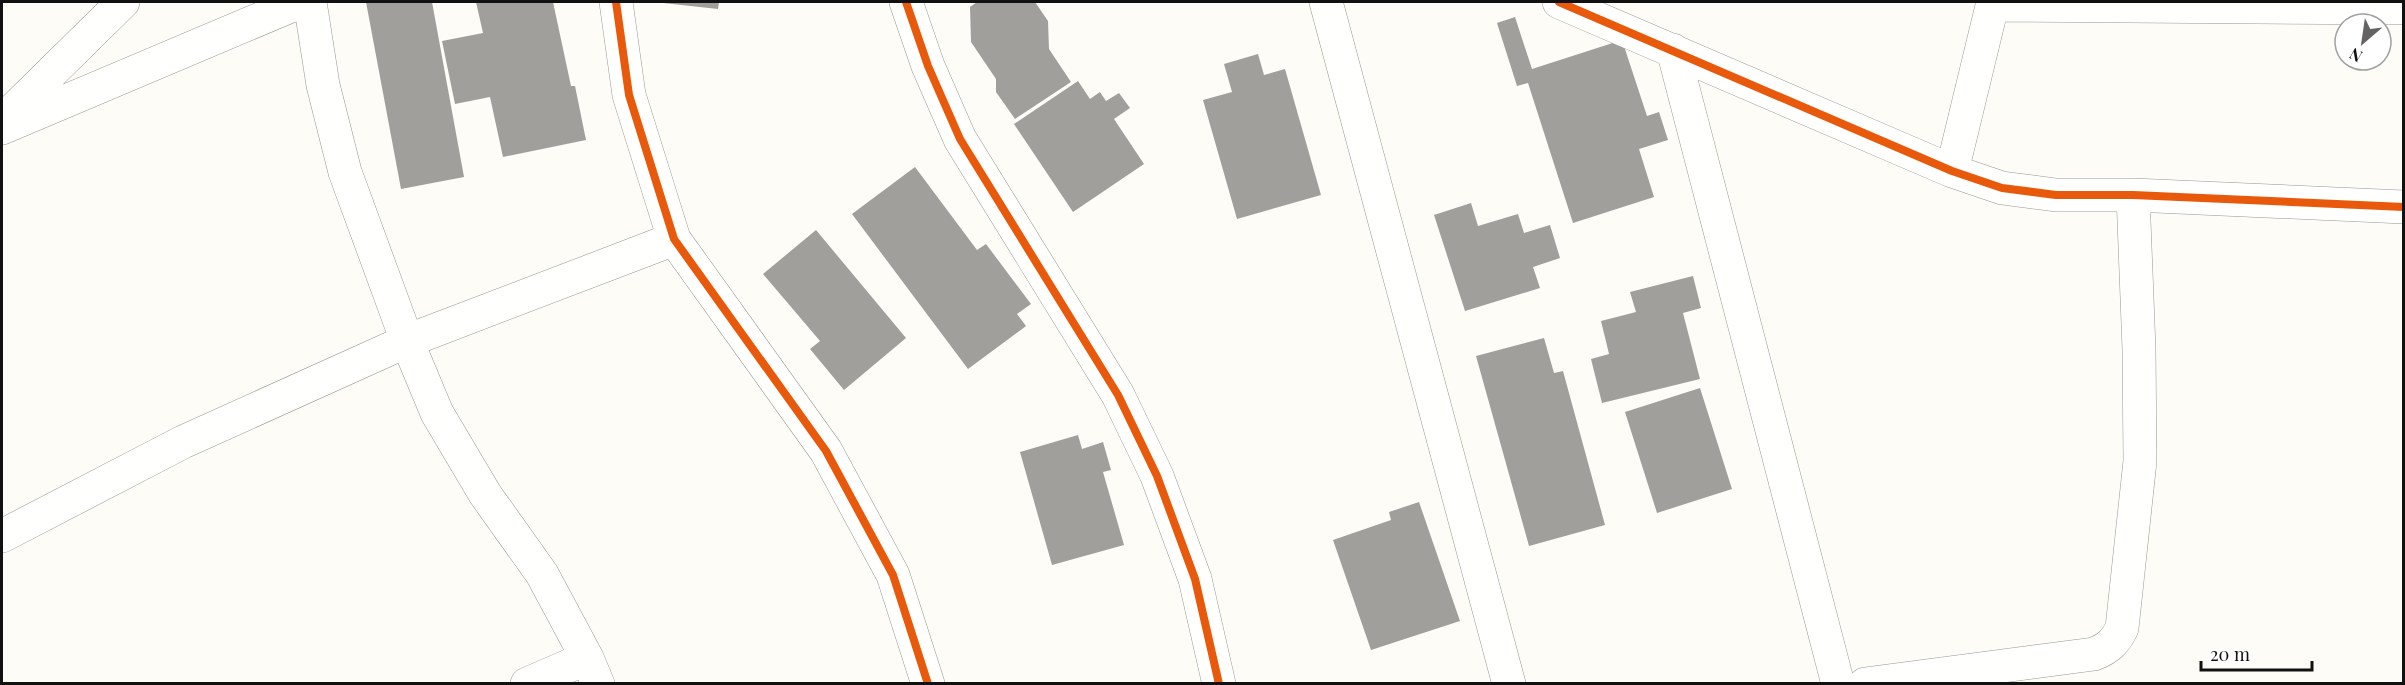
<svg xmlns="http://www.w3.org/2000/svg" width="2405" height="685" viewBox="0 0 2405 685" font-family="'Playfair Display',serif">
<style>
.building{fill:#a19f9c}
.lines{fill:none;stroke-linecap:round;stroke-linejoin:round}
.minor-casing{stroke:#979795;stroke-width:34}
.minor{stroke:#fffffe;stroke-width:33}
.cycleway-casing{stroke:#fff;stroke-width:11}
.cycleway{stroke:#e8590c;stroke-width:8}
</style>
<rect width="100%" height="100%" fill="#fdfcf7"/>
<path class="building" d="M 366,2 L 432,2 L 464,177 L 401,189 Z
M 476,2 L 553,2 L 571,86 L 575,86 L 586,140 L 503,157 L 490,97 L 455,104 L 442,41 L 483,33 Z
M 654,2 L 719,2 L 718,9 Z
M 977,2 L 1035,2 L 1048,21 L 1049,49 L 1071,82 L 1015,119 L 996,92 L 996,79 L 971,42 L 970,7 Z
M 1515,17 L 1532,69 L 1622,40 L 1647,116 L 1659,112 L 1668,140 L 1639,149 L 1654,197 L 1573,223 L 1528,83 L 1517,86 L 1497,23 Z
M 1258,54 L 1264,75 L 1285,69 L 1321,195 L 1237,219 L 1203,100 L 1232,92 L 1224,64 Z
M 1078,81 L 1090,99 L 1100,92 L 1106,101 L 1119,93 L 1130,108 L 1114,119 L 1144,164 L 1073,212 L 1014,124 Z
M 915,167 L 977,250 L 986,244 L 1031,304 L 1017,314 L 1026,326 L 968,369 L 852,214 Z
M 1471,203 L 1478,226 L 1518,214 L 1524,233 L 1550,225 L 1560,258 L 1533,267 L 1540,288 L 1465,311 L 1434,215 Z
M 816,230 L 906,338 L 844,390 L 810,349 L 820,341 L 763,274 Z
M 1693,276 L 1701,308 L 1683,313 L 1700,379 L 1602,403 L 1591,359 L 1609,354 L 1601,321 L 1636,312 L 1630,292 Z
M 1544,338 L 1554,373 L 1563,371 L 1605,525 L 1529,546 L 1476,356 Z
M 1700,388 L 1732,489 L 1657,513 L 1625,412 Z
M 1078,435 L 1082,449 L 1103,442 L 1111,470 L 1103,472 L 1124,545 L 1052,565 L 1020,452 Z
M 1419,502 L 1460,621 L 1371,650 L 1333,540 L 1391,520 L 1389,512 Z"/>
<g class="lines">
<defs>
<path id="minor" d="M 310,2 L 323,85 L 345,172 L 407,341 L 437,413 L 485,494 L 542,574 L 587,658 L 598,684
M 616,2 L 629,95 L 674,239 L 826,451 L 893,575 L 928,684
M 906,2 L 928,66 L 960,139 L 1118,395 L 1157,476 L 1195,579 L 1219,684
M 1326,2 L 1509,684
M 1559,2 L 1952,171 L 2002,188 L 2056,195 L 2133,195 L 2404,207
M 1993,5 L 2404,8
M 1673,50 L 1838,684
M 3,120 L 123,2
M 2,128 L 300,2
M 1952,171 L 1993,2
M 2,536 L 183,442 L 407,341 L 674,239
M 527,684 L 587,658
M 1865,684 L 2094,654 C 2109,648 2115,642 2122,628 L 2140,461 L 2139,349 L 2133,195"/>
</defs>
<use href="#minor" class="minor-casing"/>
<use href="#minor" class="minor"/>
<defs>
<path id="cycleway" d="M 616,2 L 629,95 L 674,239 L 826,451 L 893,575 L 928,684
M 906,2 L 928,66 L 960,139 L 1118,395 L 1157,476 L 1195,579 L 1219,684
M 1559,2 L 1952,171 L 2002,188 L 2056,195 L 2133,195 L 2404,207"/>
</defs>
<use href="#cycleway" class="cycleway-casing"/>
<use href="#cycleway" class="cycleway"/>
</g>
<rect width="2405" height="685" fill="none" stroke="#111111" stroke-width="6"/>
<g transform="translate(2363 42) rotate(209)"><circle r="28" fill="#ffffff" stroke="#a0a0a0" stroke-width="1.5"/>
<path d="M0-4.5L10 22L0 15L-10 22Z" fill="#646362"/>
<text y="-9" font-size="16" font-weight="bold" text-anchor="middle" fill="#111111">N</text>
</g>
<path d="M2201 661v9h111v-9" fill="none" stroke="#111111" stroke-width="3"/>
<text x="2210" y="661" font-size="18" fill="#111111" stroke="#ffffff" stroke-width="4.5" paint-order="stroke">20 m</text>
</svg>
